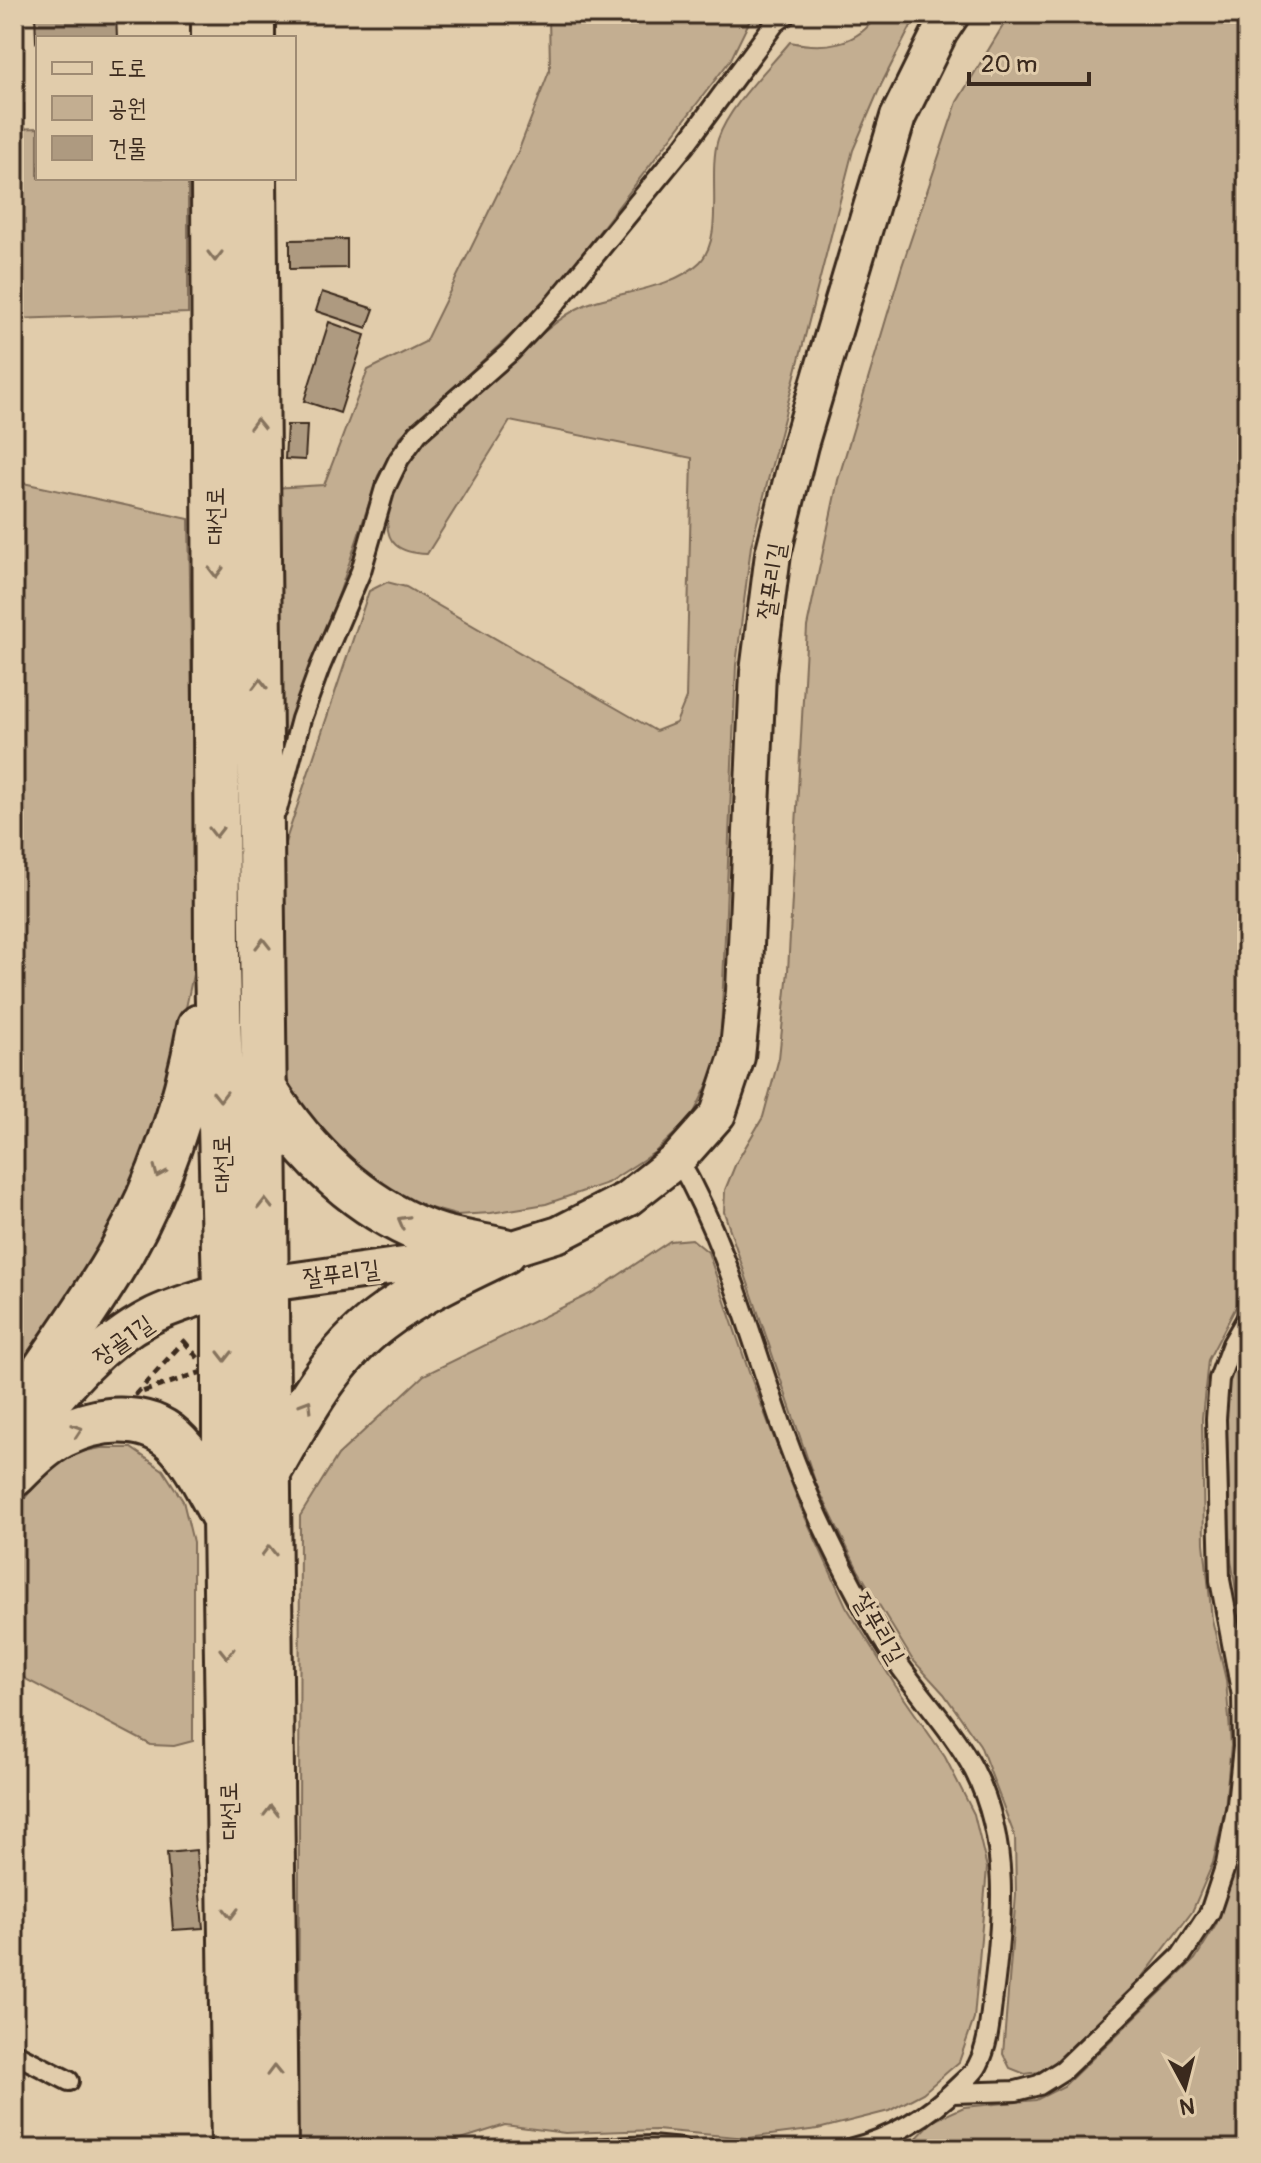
<svg xmlns="http://www.w3.org/2000/svg" width="1261" height="2163" viewBox="0 0 1261 2163" font-family="Pangolin,'Poor Story',sans-serif">
<style>
.green{fill:#c3ae91;stroke:#7f6c58;stroke-width:2}
.building{fill:#ae9a80;stroke:#3b2a1e;stroke-width:2}
.lines{fill:none;stroke-linecap:round;stroke-linejoin:round}
.lane-casing{stroke:#3b2a1e;stroke-width:24}
.street-casing{stroke:#3b2a1e;stroke-width:40}
.secondary-casing{stroke:#3b2a1e;stroke-width:50}
.path{stroke:#3b2a1e;stroke-width:5;stroke-dasharray:8 6;stroke-linecap:butt}
.lane{stroke:#e1ccab;stroke-width:18}
.street{stroke:#e1ccab;stroke-width:34}
.secondary{stroke:#e1ccab;stroke-width:44}
.oneway{stroke:#86735d}
.labels{text-anchor:middle;stroke-width:7;stroke-linejoin:round;paint-order:stroke}
.street-label{font-size:24px;fill:#3b2a1e;stroke:#e1ccab}
</style>
<rect width="100%" height="100%" fill="#e1ccab"/>
<filter id="ink" filterUnits="userSpaceOnUse"><feTurbulence type="fractalNoise" baseFrequency=".0125" numOctaves="2"/><feDisplacementMap in="SourceGraphic" scale="16" xChannelSelector="R" yChannelSelector="G"/><feConvolveMatrix kernelMatrix="1 2 1 2 8 2 1 2 1" color-interpolation-filters="sRGB"/></filter>
<g filter="url(#ink)">
<path class="green" d="M 549,14 L 753,14 L 731,59 L 544,304 L 400,437 L 378,476 L 340,591 L 275,759 L 272,488 L 324,485 L 368,370 L 425,342 L 518,152 L 550,69 Z
M 877,14 L 917,14 L 881,85 L 853,150 L 751,546 L 736,665 L 720,1059 L 692,1117 L 655,1152 L 607,1183 L 546,1204 L 491,1213 L 456,1215 L 401,1200 L 359,1182 L 298,1112 L 287,1078 L 279,861 L 369,591 L 387,582 L 406,587 L 656,731 L 676,723 L 686,698 L 692,458 L 510,421 L 427,554 C 400,553 384,544 388,515 C 391,486 408,456 428,435 C 443,419 463,406 479,392 C 511,364 549,320 587,304 C 621,291 673,289 700,262 C 725,236 707,174 718,139 C 729,106 768,69 790,42 C 822,49 859,46 877,14 Z
M 1010,14 L 1247,14 L 1247,1286 L 1208,1360 L 1202,1418 L 1204,1543 L 1212,1619 L 1226,1680 L 1231,1745 L 1225,1808 L 1213,1863 L 1192,1912 L 1142,1978 L 1046,2071 L 1025,2074 L 1010,2068 L 1003,2054 L 1016,1895 L 1015,1837 L 980,1745 L 944,1694 L 912,1659 L 858,1570 L 816,1484 L 724,1212 L 725,1190 L 736,1163 L 763,1117 L 779,1058 L 788,971 L 807,627 L 838,480 L 902,266 L 957,102 Z
M 38,128 L 38,178 L 188,178 L 188,313 L 14,319 L 14,129 Z
M 14,481 L 189,519 L 196,960 L 173,1070 L 150,1153 L 118,1224 L 14,1375 Z
M 692,1239 L 708,1252 L 750,1375 L 801,1508 L 846,1606 L 895,1685 L 945,1757 L 974,1814 L 987,1868 L 974,2019 L 959,2062 L 923,2093 L 889,2111 L 818,2129 L 748,2138 L 656,2130 L 565,2133 L 505,2125 L 455,2141 L 442,2149 L 298,2149 L 300,1516 L 338,1455 L 424,1375 L 592,1293 L 670,1241 Z
M 1247,1338 L 1247,1660 L 1231,1559 L 1226,1393 L 1237,1356 Z
M 101,1448 L 131,1448 L 163,1470 L 183,1501 L 193,1542 L 193,1741 L 174,1746 L 151,1745 L 14,1673 L 14,1512 L 49,1468 L 71,1454 Z
M 1247,1812 L 1247,2149 L 906,2149 L 933,2121 L 964,2107 L 1036,2100 L 1064,2086 L 1195,1959 L 1216,1925 L 1235,1870 Z"/>
<path class="building" d="M 35,14 L 116,14 L 117,38 L 38,38 L 36,41 Z
M 14,40 L 23,40 L 23,63 L 14,64 Z
M 14,104 L 24,104 L 24,128 L 14,129 Z
M 347,239 L 347,268 L 290,269 L 290,240 Z
M 322,292 L 374,309 L 367,328 L 316,311 Z
M 329,322 L 365,335 L 340,413 L 304,401 Z
M 287,425 L 307,425 L 305,460 L 285,459 Z
M 196,1850 L 203,1928 L 173,1930 L 167,1853 Z"/>
<g class="lines">
<defs>
<path id="lane" d="M 277,810 L 301,719 L 320,667 L 361,571 L 385,488 L 399,459 L 418,433 L 511,351 L 554,305 L 685,145 L 775,23 L 787,14
M 678,1159 C 743,1272 764,1402 819,1518 C 841,1565 868,1619 897,1662 C 922,1698 953,1731 974,1770 C 1010,1841 1003,1919 993,1995 C 990,2018 989,2044 978,2065 C 975,2072 967,2078 962,2083 C 930,2115 893,2138 849,2149
M 14,2053 L 69,2081
M 953,2093 L 1016,2091 L 1039,2085 L 1063,2070 L 1181,1956 L 1210,1912 L 1226,1864 L 1237,1804 L 1243,1747 L 1242,1696 L 1220,1580 L 1216,1419 L 1219,1379 L 1232,1344 L 1247,1318
M 587,2149 L 651,2146 L 682,2149"/>
<path id="street" d="M 14,1450 C 54,1401 92,1347 150,1317 C 173,1305 200,1298 225,1290 L 504,1251 L 559,1234 L 627,1199 L 678,1159 L 718,1114 L 737,1057 L 744,991 L 758,672 L 773,554 L 800,445 L 898,117 L 940,32 L 952,14"/>
<path id="secondary" d="M 214,14 L 214,38
M 252,14 L 252,38
M 214,178 L 217,962 L 225,1290 L 225,1519 L 234,2149
M 254,178 L 275,2149
M 264,1089 C 303,1151 356,1204 425,1232 C 449,1242 478,1245 504,1251
M 14,1416 C 49,1361 90,1308 122,1251 C 162,1180 186,1107 200,1027
M 268,1472 C 299,1418 329,1358 380,1320 C 418,1291 461,1272 504,1251
M 14,1474 C 28,1460 44,1444 62,1435 C 96,1418 143,1412 173,1439 C 195,1459 209,1491 224,1517"/>
</defs>
<use href="#lane" class="lane-casing"/>
<use href="#street" class="street-casing"/>
<use href="#secondary" class="secondary-casing"/>
<path class="path" d="M 184,1341 L 208,1370 L 136,1394 Z"/>
<use href="#lane" class="lane"/>
<use href="#street" class="street"/>
<use href="#secondary" class="secondary"/>
</g>
<defs><path id="oneway-chevron" d="M-2-3.5L2.5 0L-2 3.5" fill="none" stroke-width="1.6" stroke-linecap="round" stroke-linejoin="round" transform="scale(2)"/></defs>
<g class="oneway">
<use href="#oneway-chevron" transform="translate(215 256) rotate(90)"/>
<use href="#oneway-chevron" transform="translate(257 424) rotate(-91)"/>
<use href="#oneway-chevron" transform="translate(216 572) rotate(90)"/>
<use href="#oneway-chevron" transform="translate(260 684) rotate(-91)"/>
<use href="#oneway-chevron" transform="translate(216 832) rotate(90)"/>
<use href="#oneway-chevron" transform="translate(263 944) rotate(-90)"/>
<use href="#oneway-chevron" transform="translate(220 1096) rotate(89)"/>
<use href="#oneway-chevron" transform="translate(159 1172) rotate(113)"/>
<use href="#oneway-chevron" transform="translate(265 1204) rotate(-90)"/>
<use href="#oneway-chevron" transform="translate(403 1221) rotate(-151)"/>
<use href="#oneway-chevron" transform="translate(225 1356) rotate(90)"/>
<use href="#oneway-chevron" transform="translate(307 1405) rotate(-59)"/>
<use href="#oneway-chevron" transform="translate(77 1430) rotate(-19)"/>
<use href="#oneway-chevron" transform="translate(269 1551) rotate(-91)"/>
<use href="#oneway-chevron" transform="translate(227 1653) rotate(89)"/>
<use href="#oneway-chevron" transform="translate(271 1811) rotate(-90)"/>
<use href="#oneway-chevron" transform="translate(231 1913) rotate(89)"/>
<use href="#oneway-chevron" transform="translate(274 2071) rotate(-91)"/>
</g>
</g>
<g class="labels">
<g class="street-label">
<text transform="translate(215 516) rotate(-90)" y="8">대선로</text>
<text transform="translate(771 581) rotate(-81)" y="8">잘푸리길</text>
<text transform="translate(222 1164) rotate(-91)" y="8">대선로</text>
<text transform="translate(341 1273) rotate(-7)" y="8">잘푸리길</text>
<text transform="translate(123 1340) rotate(-35)" y="8">장골1길</text>
<text transform="translate(879 1628) rotate(60)" y="8">잘푸리길</text>
<text transform="translate(229 1811) rotate(-91)" y="8">대선로</text>
</g>
</g>
<rect width="1261" height="2163" fill="none" stroke="#e1ccab" stroke-width="48"/>
<rect x="24" y="24" width="1213" height="2115" fill="none" stroke="#3b2a1e" stroke-width="3" filter="url(#ink)"/>
<rect x="36" y="36" width="260" height="144" fill="#e1ccab" stroke="#9f8b73" stroke-width="2"/>
<rect x="52" y="62" width="40" height="12" fill="#e1ccab" stroke="#9f8b73" stroke-width="2"/>
<text x="108" y="76" font-size="24" fill="#3b2a1e">도로</text>
<rect x="52" y="96" width="40" height="24" fill="#c3ae91" stroke="#9f8b73" stroke-width="2"/>
<text x="108" y="116" font-size="24" fill="#3b2a1e">공원</text>
<rect x="52" y="136" width="40" height="24" fill="#ae9a80" stroke="#9f8b73" stroke-width="2"/>
<text x="108" y="156" font-size="24" fill="#3b2a1e">건물</text>
<g transform="translate(1185 2087) rotate(173)" stroke="#e1ccab" stroke-width="6" paint-order="stroke">
<path d="M0-6L14 30L0 20L-14 30Z" fill="#3b2a1e"/>
<text y="-12" font-size="22" font-weight="bold" text-anchor="middle" fill="#3b2a1e">N</text>
</g>
<path d="M969 72v12h120v-12" fill="none" stroke="#3b2a1e" stroke-width="4"/>
<text x="981" y="72" font-size="24" fill="#3b2a1e" stroke="#e1ccab" stroke-width="6" paint-order="stroke">20 m</text>
</svg>
